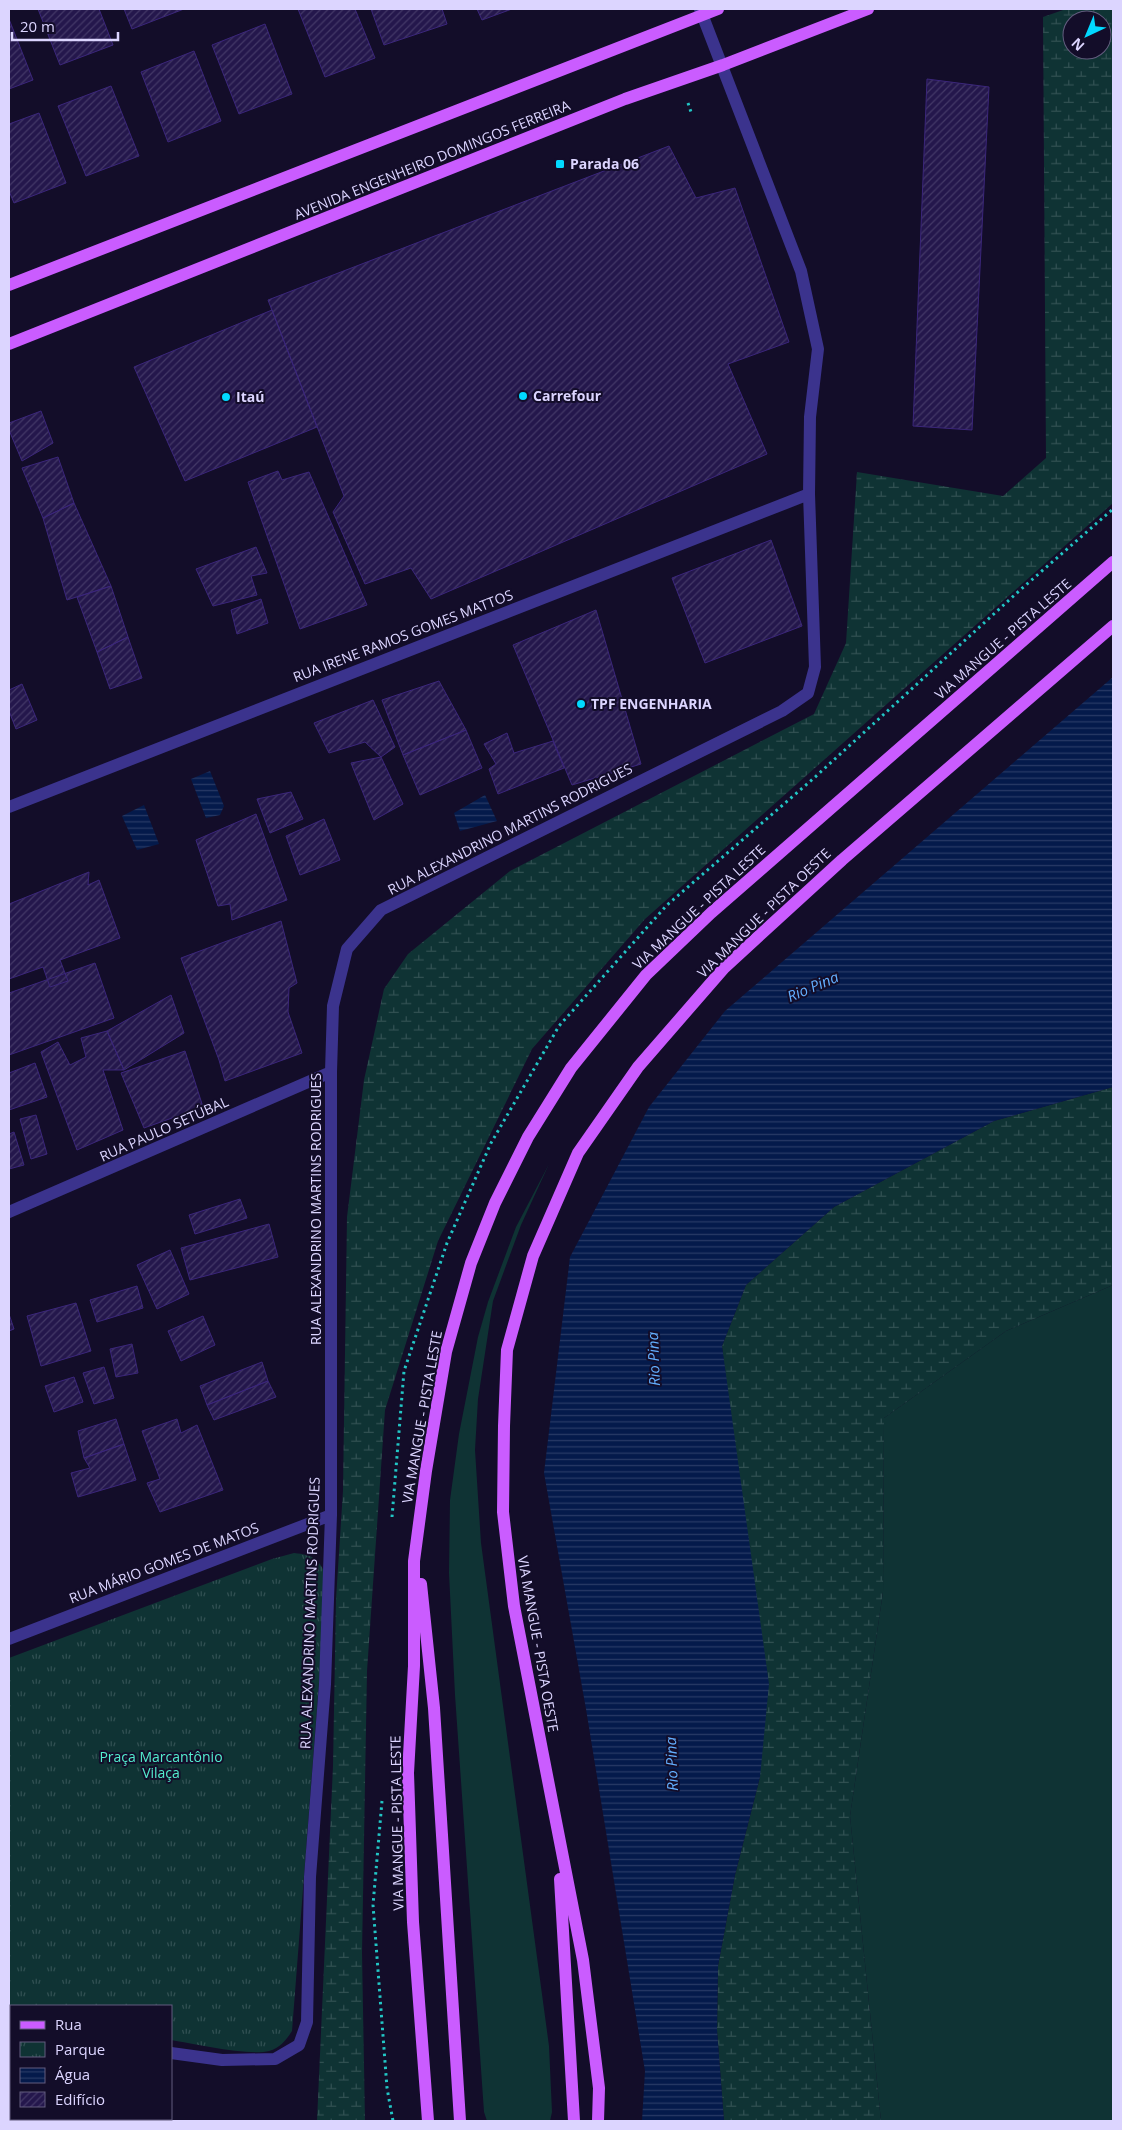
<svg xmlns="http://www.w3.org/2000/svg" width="1122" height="2130" viewBox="0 0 1122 2130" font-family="'Open Sans',sans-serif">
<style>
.grass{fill:#0f3334}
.wetland{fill:url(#wetland-marsh);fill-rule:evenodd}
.park{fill:url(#park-tufts)}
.water{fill:url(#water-rules)}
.building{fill:url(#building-hatch);stroke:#3b267b}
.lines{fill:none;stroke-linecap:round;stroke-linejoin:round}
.path{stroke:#22c6c5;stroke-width:3;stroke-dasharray:2.5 4;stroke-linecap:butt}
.minor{stroke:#3b338d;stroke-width:12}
.primary{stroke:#ca5cff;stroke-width:12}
.poi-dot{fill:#01d9ff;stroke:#130d29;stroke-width:2}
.labels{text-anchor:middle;stroke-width:4;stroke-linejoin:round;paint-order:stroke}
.street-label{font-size:14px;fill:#dcd5ff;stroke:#130d29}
.poi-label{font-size:14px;font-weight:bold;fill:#dcd5ff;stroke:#130d29;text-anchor:start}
.park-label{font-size:14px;fill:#53edce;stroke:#130d29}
.water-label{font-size:15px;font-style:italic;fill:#63afff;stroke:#130d29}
</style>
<defs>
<pattern id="wetland-marsh" width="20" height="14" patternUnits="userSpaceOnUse" patternTransform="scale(1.25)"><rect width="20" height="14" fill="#0f3334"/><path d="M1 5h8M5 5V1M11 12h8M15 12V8" fill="none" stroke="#315052"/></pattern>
<pattern id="park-tufts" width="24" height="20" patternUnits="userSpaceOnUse" patternTransform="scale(1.25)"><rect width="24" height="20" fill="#0f3334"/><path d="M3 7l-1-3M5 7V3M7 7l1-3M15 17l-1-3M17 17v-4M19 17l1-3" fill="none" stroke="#315052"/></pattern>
<pattern id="water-rules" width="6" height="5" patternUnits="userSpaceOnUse" patternTransform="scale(1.25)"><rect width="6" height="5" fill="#041a4b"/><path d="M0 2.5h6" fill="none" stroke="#283a66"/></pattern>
<pattern id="building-hatch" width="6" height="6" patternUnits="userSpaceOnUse" patternTransform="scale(1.25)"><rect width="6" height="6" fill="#24174c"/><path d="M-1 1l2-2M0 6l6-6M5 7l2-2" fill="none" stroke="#433867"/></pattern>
</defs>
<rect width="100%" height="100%" fill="#130d29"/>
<path class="grass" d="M 549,1164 L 521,1225 L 493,1301 L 478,1399 L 475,1450 L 481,1543 L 549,2046 L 552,2112 L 550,2121 L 487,2121 L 484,2112 L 455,1695 L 449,1573 L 450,1500 L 459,1434 L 478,1337 L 488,1302 L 516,1227 Z
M 1113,1285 L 1113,2121 L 881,2121 L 850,1816 L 883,1592 L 884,1418 L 1006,1331 Z"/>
<path class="wetland" d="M 1066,9 L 1113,9 L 1113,503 L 645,919 L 532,1049 L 438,1241 L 385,1410 L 367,1671 L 362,1953 L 365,2121 L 317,2121 L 333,1766 L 336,1599 L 343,1491 L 347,1217 L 364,1080 L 384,989 L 408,954 L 510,871 L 814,714 L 846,643 L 857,472 L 1003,496 L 1046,458 L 1043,17 ZM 1072,20 L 1102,20 L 1102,50 L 1072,50 Z
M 1113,1087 L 1113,1285 L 1006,1331 L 884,1418 L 883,1592 L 850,1816 L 881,2121 L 724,2121 L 717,2030 L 718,1966 L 735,1875 L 760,1777 L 728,1401 L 722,1346 L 746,1285 L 834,1207 L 994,1121 Z"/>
<path class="park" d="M 294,1553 C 314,1555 320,1559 327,1579 L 292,2031 C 286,2040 280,2048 269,2051 C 248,2056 195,2044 171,2040 L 171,2006 L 11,2006 L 11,2016 L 9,2016 L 9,1658 L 272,1559 Z"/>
<path class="water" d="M 1113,677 L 1113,1087 L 994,1121 L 834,1207 L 746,1285 L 722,1346 L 769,1684 L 760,1777 L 735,1875 L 718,1966 L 717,2030 L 724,2121 L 642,2121 L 645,2071 L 586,1709 L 544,1473 L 570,1257 L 649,1107 L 725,1011 Z
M 210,771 L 224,806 L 220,815 L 206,818 L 191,779 Z
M 485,795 L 497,821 L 460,831 L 454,813 Z
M 144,805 L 159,844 L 137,850 L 122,816 Z"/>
<path class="building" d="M 38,9 L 99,9 L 113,45 L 60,65 Z
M 124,9 L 184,9 L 132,29 Z
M 298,9 L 355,9 L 375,58 L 325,77 Z
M 371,9 L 442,9 L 447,24 L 384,45 Z
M 477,9 L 512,9 L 482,20 Z
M 9,19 L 33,80 L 9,89 Z
M 265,24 L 292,94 L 239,114 L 212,45 Z
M 194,51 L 221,121 L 168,142 L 141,72 Z
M 927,79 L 989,87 L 972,430 L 913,426 Z
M 111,86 L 139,156 L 86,176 L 58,106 Z
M 39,113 L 66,183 L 14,203 L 9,191 L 9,124 Z
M 669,146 L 696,198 L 735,188 L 789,342 L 728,364 L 767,454 L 431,599 L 411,568 L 365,584 L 333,512 L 344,496 L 268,300 Z
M 272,310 L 317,427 L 185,481 L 134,367 Z
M 41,411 L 53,443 L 22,461 L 9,430 L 9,423 Z
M 58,457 L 74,503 L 43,518 L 22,468 Z
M 278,471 L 282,480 L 309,472 L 367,605 L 300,629 L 248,482 Z
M 74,503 L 111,586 L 67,600 L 43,518 Z
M 771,540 L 802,626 L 705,663 L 672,578 Z
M 256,547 L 267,573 L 251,576 L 257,595 L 213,606 L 196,569 Z
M 111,586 L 128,637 L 97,652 L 77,597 Z
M 261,599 L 268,623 L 237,634 L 231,610 Z
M 596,610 L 641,764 L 572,785 L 513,645 Z
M 128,637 L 142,678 L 110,689 L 97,652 Z
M 439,681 L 466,730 L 403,755 L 382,700 Z
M 22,684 L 37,720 L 16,729 L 9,711 L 9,690 Z
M 373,700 L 395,747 L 381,757 L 365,742 L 329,753 L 314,723 Z
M 466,730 L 482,768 L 420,795 L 403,755 Z
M 507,733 L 514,753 L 553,741 L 564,768 L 498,794 L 489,769 L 496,764 L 484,744 Z
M 381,757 L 403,804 L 374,820 L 351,763 Z
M 291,792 L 303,819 L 270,833 L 257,799 Z
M 256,814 L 287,900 L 232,920 L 230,904 L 218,906 L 196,840 Z
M 324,819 L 340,860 L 300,875 L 286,836 Z
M 89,872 L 88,885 L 99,880 L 120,938 L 60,960 L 68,981 L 50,987 L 43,967 L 9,979 L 9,904 Z
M 281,921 L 297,983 L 289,988 L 288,1012 L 302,1053 L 225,1081 L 219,1060 L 181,958 Z
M 95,963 L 114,1018 L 9,1055 L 9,993 Z
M 171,995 L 184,1033 L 124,1070 L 107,1031 Z
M 107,1031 L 124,1070 L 103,1070 L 123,1130 L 77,1150 L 41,1052 L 58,1042 L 70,1065 L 86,1057 L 81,1038 Z
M 185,1051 L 203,1107 L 144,1128 L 121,1073 Z
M 35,1063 L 47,1097 L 9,1110 L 9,1073 Z
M 36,1115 L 47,1154 L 31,1159 L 20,1119 Z
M 14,1132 L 24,1165 L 9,1169 L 9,1134 Z
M 240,1199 L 247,1218 L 195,1234 L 189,1215 Z
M 269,1224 L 278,1257 L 190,1280 L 181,1248 Z
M 170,1250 L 189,1294 L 157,1309 L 137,1265 Z
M 137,1286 L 143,1308 L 97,1322 L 90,1300 Z
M 76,1303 L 91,1351 L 41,1366 L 27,1316 Z
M 9,1314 L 14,1329 L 9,1331 Z
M 203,1316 L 215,1345 L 181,1361 L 168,1331 Z
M 132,1344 L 138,1373 L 116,1377 L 110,1349 Z
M 262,1362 L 268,1381 L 207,1405 L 200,1386 Z
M 104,1367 L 114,1398 L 94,1404 L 83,1373 Z
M 74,1377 L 83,1402 L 54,1412 L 45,1386 Z
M 268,1381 L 276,1397 L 214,1420 L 207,1405 Z
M 116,1419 L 124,1444 L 84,1458 L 78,1431 Z
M 177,1419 L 181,1433 L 197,1425 L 223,1490 L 160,1512 L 147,1483 L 160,1479 L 142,1431 Z
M 124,1444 L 136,1480 L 78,1497 L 71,1473 L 90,1468 L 84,1458 Z
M 9,2087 L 11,2087 L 11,2119 L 38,2119 L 38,2121 L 9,2121 Z
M 70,2119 L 79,2119 L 94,2121 L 70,2121 Z"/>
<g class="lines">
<path class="path" d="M 688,103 L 691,112
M 392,1517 L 404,1371 L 447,1243 L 491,1143 L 559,1026 L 667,905 L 814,778 L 1019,591 L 1113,509
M 382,1801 L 373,1905 L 387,2088 L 393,2121"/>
<path class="minor" d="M 9,807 L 809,494
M 9,1212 L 331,1072
M 9,1639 L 331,1515
M 9,2031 L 11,2031
M 171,2053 L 222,2060 L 275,2059 L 299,2045 L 307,2022 L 310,1877 L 325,1684 L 331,1515 L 331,1072 L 333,1006 L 347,949 L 381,910 L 782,711 L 808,693 L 815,667 L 809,494 L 810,417 L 818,349 L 801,271 L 700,9"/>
<path class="primary" d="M 9,285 L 718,9
M 9,344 L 625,99 L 723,65 L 868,9
M 421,1584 L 434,1708 L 460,2121
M 560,1879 L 574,2121
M 428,2121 L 413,1922 L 408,1773 L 414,1666 L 414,1561 L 426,1471 L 446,1352 L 471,1263 L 495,1203 L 528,1137 L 571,1068 L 646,975 L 711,913 L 1113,562
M 598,2121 L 599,2088 L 583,1960 L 514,1606 L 503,1512 L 504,1426 L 507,1350 L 533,1256 L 578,1153 L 638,1067 L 724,968 L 842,860 L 1113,626"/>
</g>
<g class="poi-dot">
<rect x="555" y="159" width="10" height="10" rx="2.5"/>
<circle cx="523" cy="396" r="5"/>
<circle cx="226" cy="397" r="5"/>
<circle cx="581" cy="704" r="5"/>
</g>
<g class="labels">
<g class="street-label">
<text transform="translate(432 160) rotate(-22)" y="5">AVENIDA ENGENHEIRO DOMINGOS FERREIRA</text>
<text transform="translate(403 636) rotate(-21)" y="5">RUA IRENE RAMOS GOMES MATTOS</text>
<text transform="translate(1003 639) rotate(-41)" y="5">VIA MANGUE - PISTA LESTE</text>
<text transform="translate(510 829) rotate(-27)" y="5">RUA ALEXANDRINO MARTINS RODRIGUES</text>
<text transform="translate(699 907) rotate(-43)" y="5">VIA MANGUE - PISTA LESTE</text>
<text transform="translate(764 913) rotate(-44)" y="5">VIA MANGUE - PISTA OESTE</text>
<text transform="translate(164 1129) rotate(-24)" y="5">RUA PAULO SETÚBAL</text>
<text transform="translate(316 1209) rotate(-90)" y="5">RUA ALEXANDRINO MARTINS RODRIGUES</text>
<text transform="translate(422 1417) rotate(-80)" y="5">VIA MANGUE - PISTA LESTE</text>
<text transform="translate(164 1563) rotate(-21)" y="5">RUA MÁRIO GOMES DE MATOS</text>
<text transform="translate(310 1613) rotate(-88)" y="5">RUA ALEXANDRINO MARTINS RODRIGUES</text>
<text transform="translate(538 1644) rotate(80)" y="5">VIA MANGUE - PISTA OESTE</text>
<text transform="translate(397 1823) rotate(-91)" y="5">VIA MANGUE - PISTA LESTE</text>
</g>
<g class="poi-label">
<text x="570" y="169">Parada 06</text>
<text x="533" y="401">Carrefour</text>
<text x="236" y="402">Itaú</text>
<text x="591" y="709">TPF ENGENHARIA</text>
</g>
<g class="park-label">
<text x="161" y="1762">Praça Marcantônio<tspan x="161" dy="16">Vilaça</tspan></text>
</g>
<g class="water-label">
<text transform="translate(813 987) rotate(-23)" y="5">Rio Pina</text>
<text transform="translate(654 1359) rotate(-92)" y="5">Rio Pina</text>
<text transform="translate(672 1764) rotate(-92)" y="5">Rio Pina</text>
</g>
</g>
<rect width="1122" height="2130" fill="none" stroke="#dcd5ff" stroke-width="20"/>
<rect x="10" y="2005" width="162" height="115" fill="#130d29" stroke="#635d7f"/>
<rect x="20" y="2021" width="25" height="8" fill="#ca5cff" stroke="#635d7f"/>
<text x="55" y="2030" font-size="15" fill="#dcd5ff">Rua</text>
<rect x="20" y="2042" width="25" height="15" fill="url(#park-tufts)" stroke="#635d7f"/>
<text x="55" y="2055" font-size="15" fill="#dcd5ff">Parque</text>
<rect x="20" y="2068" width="25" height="15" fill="url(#water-rules)" stroke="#635d7f"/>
<text x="55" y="2080" font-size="15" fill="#dcd5ff">Água</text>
<rect x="20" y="2092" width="25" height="15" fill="url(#building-hatch)" stroke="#635d7f"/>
<text x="55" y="2105" font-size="15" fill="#dcd5ff">Edifício</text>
<g transform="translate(1087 35) rotate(224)"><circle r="24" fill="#130d29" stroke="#635d7f"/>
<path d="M0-4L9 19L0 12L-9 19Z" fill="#01d9ff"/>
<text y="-8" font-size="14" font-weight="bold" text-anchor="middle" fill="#dcd5ff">N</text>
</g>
<path d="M12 32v8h106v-8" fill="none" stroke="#dcd5ff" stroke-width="2.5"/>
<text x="20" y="32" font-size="15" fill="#dcd5ff" stroke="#130d29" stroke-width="4" paint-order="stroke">20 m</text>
</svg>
